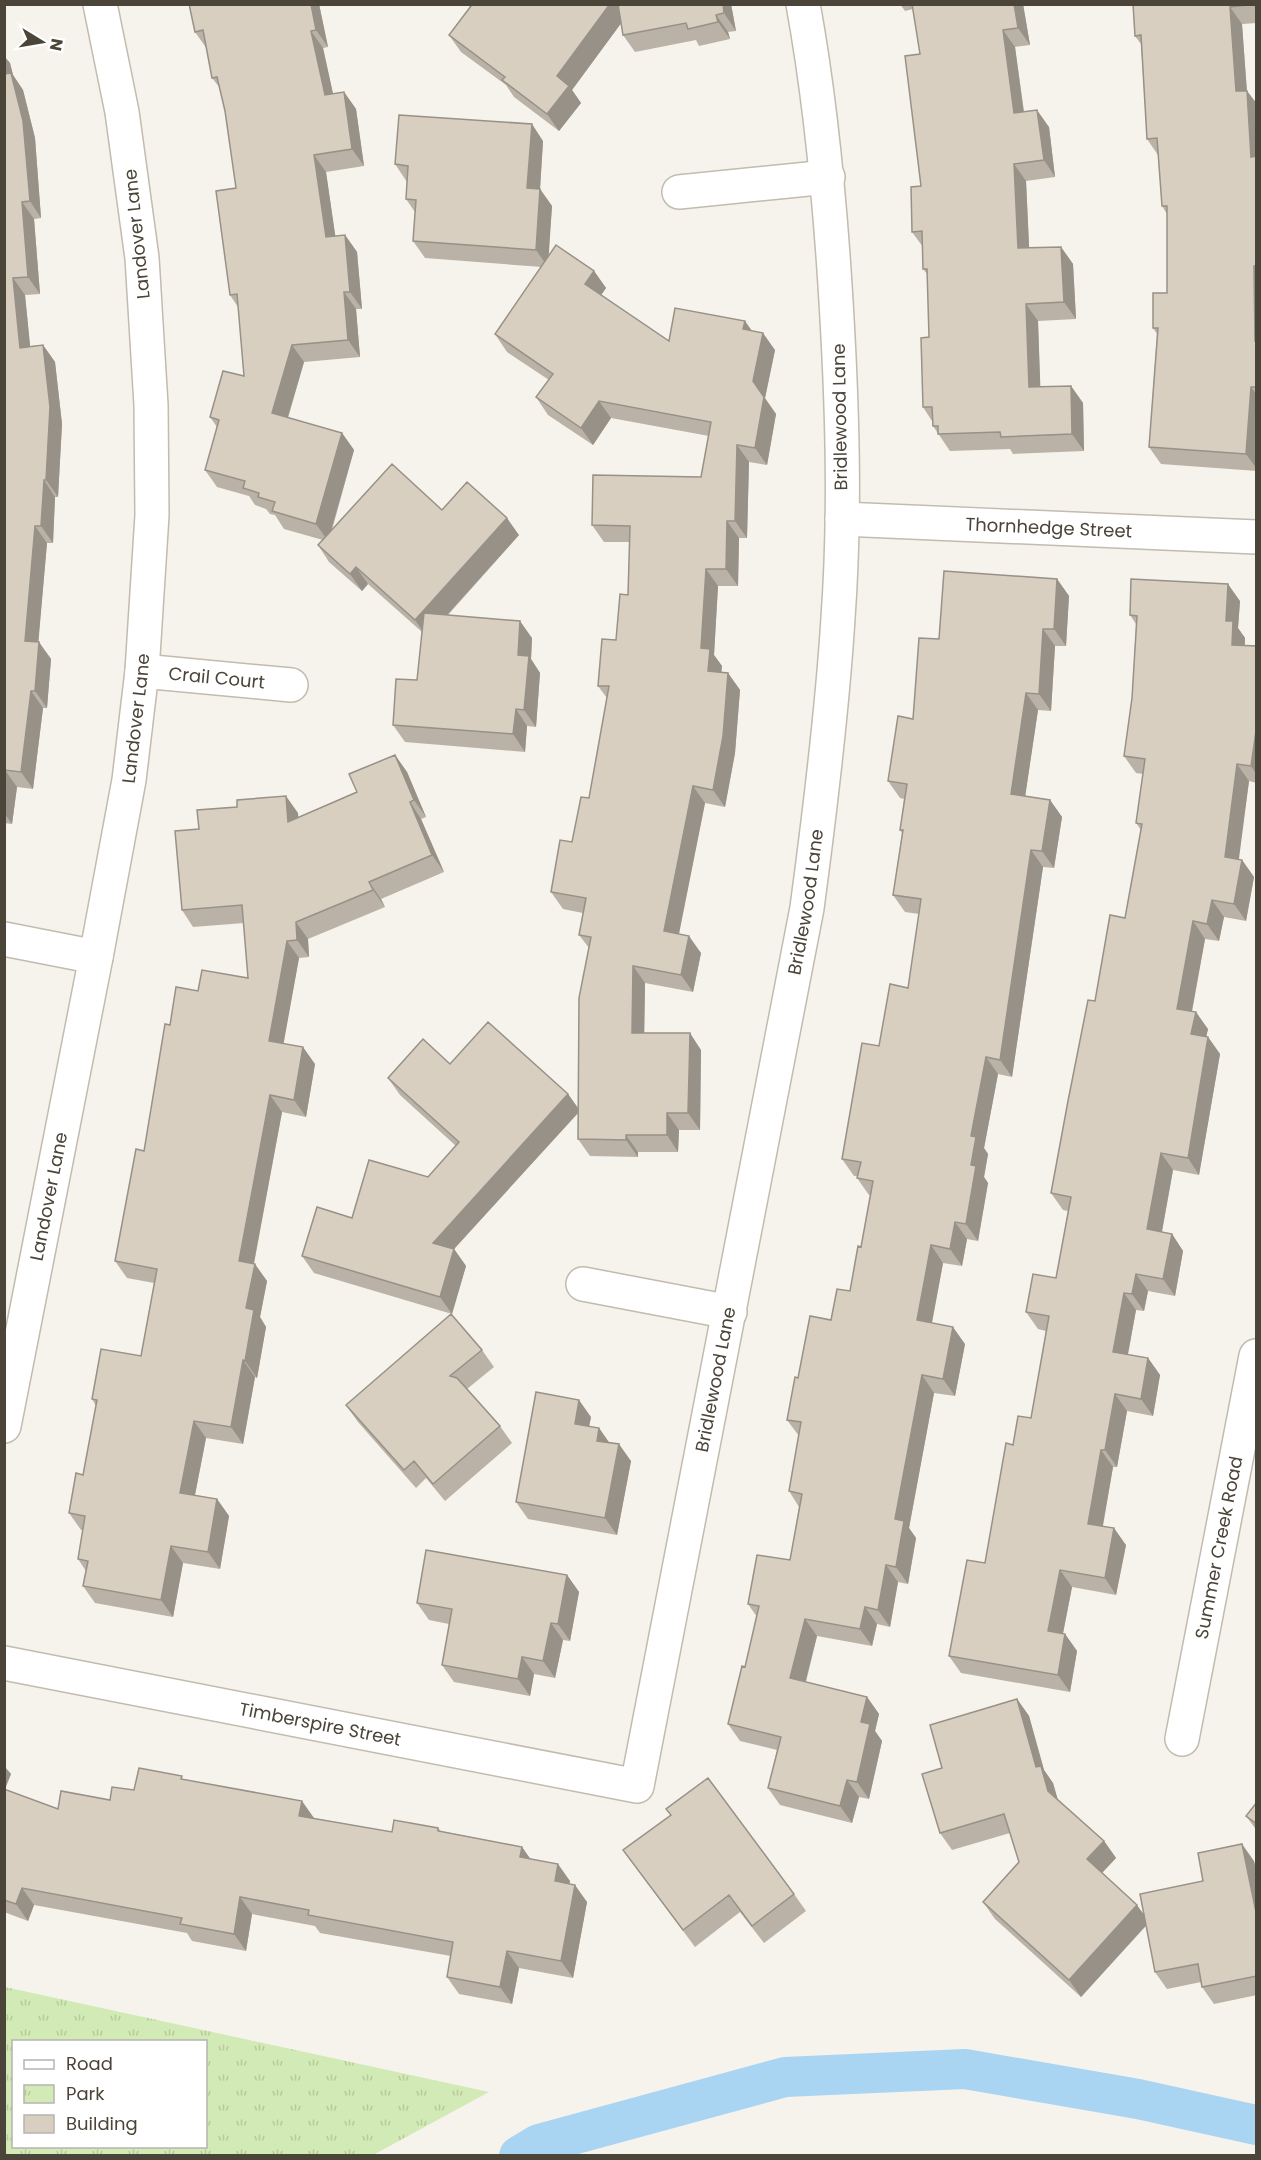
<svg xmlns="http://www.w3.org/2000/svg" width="1261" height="2160" viewBox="0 0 1261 2160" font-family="Poppins,sans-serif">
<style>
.park{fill:url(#park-tufts);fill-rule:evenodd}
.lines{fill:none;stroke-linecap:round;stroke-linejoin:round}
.canal{stroke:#a9d4f2;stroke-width:40}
.minor-casing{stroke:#c2bbae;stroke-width:36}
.minor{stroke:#fff;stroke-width:33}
.wall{fill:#bab2a6}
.shaded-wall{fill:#979187}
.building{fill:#d8cfc1;stroke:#979187;stroke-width:1.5}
.labels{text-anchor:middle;stroke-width:4.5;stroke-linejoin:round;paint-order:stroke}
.street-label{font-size:18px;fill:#4b4439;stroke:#fff}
</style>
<defs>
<pattern id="park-tufts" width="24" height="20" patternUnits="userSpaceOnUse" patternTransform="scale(1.5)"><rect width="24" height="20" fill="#d2eab5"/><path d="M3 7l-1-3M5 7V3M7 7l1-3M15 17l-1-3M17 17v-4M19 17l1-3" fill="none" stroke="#b6ca9c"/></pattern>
</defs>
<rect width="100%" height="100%" fill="#f6f3ec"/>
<path class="park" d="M 5,1987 L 489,2092 L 373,2155 L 5,2155 ZM 14,2042 L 206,2042 L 206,2146 L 14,2146 Z"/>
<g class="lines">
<path class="canal" d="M 519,2156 L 539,2144 L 785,2077 L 965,2069 L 1138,2099 L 1256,2125"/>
<defs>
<g id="minor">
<path d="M 679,192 L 828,177"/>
<path id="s1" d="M 842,519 L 1256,537"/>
<path id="s2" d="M 142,671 L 291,685"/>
<path d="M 4,939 L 96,957"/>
<path d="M 583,1284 L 730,1312"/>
<path id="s3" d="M 4,1426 L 96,957 L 129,780 L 142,671 L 152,515 L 151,405 L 142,258 L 122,112 L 100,4"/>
<path id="s4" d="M 4,1663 L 637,1786 L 807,908 C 820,811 832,715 838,618 C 846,507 842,396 835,285 C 829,191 820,97 803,4"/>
<path id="s5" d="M 1182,1739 L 1256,1356"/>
</g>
</defs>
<use href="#minor" class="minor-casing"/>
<use href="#minor" class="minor"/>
</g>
<path class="wall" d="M 319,4 L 328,47 L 323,48 L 333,94 L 344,92 L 356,109 L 364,166 L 326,172 L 335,236 L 345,235 L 357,252 L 362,309 L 356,309 L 360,357 L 304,362 L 288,418 L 342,433 L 354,450 L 332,530 L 442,510 L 519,535 L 448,615 L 532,638 L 531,659 L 540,673 L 536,727 L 527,726 L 525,752 L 405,742 L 393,725 L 417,680 L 422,632 L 368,584 L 362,591 L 329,562 L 318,545 L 323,540 L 284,529 L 275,515 L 270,514 L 266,509 L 255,505 L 249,496 L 217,487 L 205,470 L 217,427 L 210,417 L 244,376 L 238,307 L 230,295 L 236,188 L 225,111 L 220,88 L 212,78 L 207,49 L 195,32 Z
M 468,4 L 731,4 L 736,31 L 728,32 L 730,39 L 699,46 L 696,40 L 635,52 L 623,35 L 621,23 L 572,90 L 581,103 L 559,131 L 514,97 L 506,85 L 461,52 L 449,35 L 470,8 Z
M 900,4 L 1023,4 L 1030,45 L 1015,47 L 1024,111 L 1049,127 L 1055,177 L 1026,181 L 1029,248 L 1061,247 L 1073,264 L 1076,319 L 1038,321 L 1040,387 L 1071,386 L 1083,403 L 1084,451 L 1013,454 L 1010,449 L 950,451 L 933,426 L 932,421 L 923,407 L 929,337 L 928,275 L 923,269 L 923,247 L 912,232 L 921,186 L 920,54 L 913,9 L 905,11 Z
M 1133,4 L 1257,4 L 1257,23 L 1242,24 L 1247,91 L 1257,104 L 1257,471 L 1161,464 L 1149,447 L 1157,334 L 1153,328 L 1167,293 L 1167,214 L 1162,206 L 1158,155 L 1147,139 L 1141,44 L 1135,36 Z
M 4,56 L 10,63 L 13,75 L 23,90 L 35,138 L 41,218 L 34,219 L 40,294 L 25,295 L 30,346 L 43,345 L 55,362 L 62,424 L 58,497 L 55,497 L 53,543 L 47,543 L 38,642 L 51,659 L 47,708 L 43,708 L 33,789 L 17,787 L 12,824 L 4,823 Z
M 543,141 L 540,189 L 552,206 L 548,257 L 594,271 L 606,288 L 601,295 L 669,341 L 752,331 L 775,350 L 765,398 L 776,414 L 767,465 L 749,462 L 747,538 L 739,538 L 738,586 L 718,586 L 714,655 L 722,666 L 721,672 L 728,673 L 740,690 L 735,753 L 725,807 L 705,803 L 679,934 L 701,953 L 693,992 L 645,983 L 644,1033 L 701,1050 L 700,1130 L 679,1130 L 678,1152 L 638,1152 L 638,1157 L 590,1156 L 578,1139 L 578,1112 L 454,1249 L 466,1266 L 452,1314 L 314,1273 L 302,1256 L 352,1218 L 428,1177 L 456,1146 L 400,1095 L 388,1078 L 450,1064 L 568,1094 L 578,1108 L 589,948 L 579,935 L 583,913 L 563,909 L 551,892 L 572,842 L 589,798 L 607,698 L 598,686 L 616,640 L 628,595 L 630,542 L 604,542 L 592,525 L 701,477 L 709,436 L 611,418 L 593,445 L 548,415 L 536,397 L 549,380 L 507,352 L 495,334 L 542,267 L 425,258 L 413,241 L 415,212 L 406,199 L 407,182 L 395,164 Z
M 1057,579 L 1069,596 L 1066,646 L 1055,646 L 1051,711 L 1038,710 L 1025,796 L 1050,800 L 1062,817 L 1054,868 L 1043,867 L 1012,1077 L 998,1074 L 984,1148 L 988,1154 L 984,1177 L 988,1183 L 978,1241 L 967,1239 L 962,1266 L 943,1263 L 932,1323 L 965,1344 L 955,1396 L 934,1393 L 909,1528 L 916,1538 L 908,1584 L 898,1582 L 890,1627 L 877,1624 L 872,1646 L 817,1636 L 806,1682 L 867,1697 L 879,1714 L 875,1731 L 882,1741 L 869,1799 L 859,1797 L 852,1823 L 780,1805 L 768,1788 L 777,1750 L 740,1741 L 728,1724 L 745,1667 L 757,1617 L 748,1604 L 790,1560 L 799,1507 L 789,1491 L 799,1436 L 787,1420 L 798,1378 L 831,1320 L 850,1291 L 861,1247 L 871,1195 L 869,1195 L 857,1178 L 858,1176 L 854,1176 L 842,1159 L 879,1046 L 908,988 L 919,914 L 905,912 L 893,895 L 902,833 L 900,830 L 904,799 L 900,798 L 888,781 L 913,719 L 939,639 Z
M 1240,601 L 1238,628 L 1245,638 L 1245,645 L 1257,646 L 1257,783 L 1249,781 L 1238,860 L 1242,860 L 1254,877 L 1246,921 L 1224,917 L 1219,941 L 1205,939 L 1192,1012 L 1208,1029 L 1206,1037 L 1208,1037 L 1220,1054 L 1199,1175 L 1173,1170 L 1162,1232 L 1172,1234 L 1183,1251 L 1175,1296 L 1148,1291 L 1144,1311 L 1136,1310 L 1128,1355 L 1148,1358 L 1160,1375 L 1153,1416 L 1127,1411 L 1117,1467 L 1113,1467 L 1103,1526 L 1126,1545 L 1116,1595 L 1072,1587 L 1063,1634 L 1065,1634 L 1077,1651 L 1070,1692 L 961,1673 L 949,1656 L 985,1563 L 1013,1445 L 1031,1418 L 1046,1331 L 1038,1329 L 1026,1312 L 1056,1278 L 1068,1211 L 1063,1210 L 1051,1193 L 1095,1001 L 1125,918 L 1141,830 L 1136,823 L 1143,774 L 1136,773 L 1124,756 L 1132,698 L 1136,624 L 1130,615 Z
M 395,755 L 407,772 L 426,817 L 421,819 L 444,872 L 381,899 L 385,907 L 308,939 L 309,957 L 299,958 L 283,1043 L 315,1064 L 306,1117 L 282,1112 L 254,1264 L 267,1281 L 260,1317 L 266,1327 L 257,1378 L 255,1377 L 243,1444 L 206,1438 L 195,1495 L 217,1499 L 229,1516 L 220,1569 L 183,1563 L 173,1617 L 95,1603 L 83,1586 L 86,1571 L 78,1559 L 83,1530 L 81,1530 L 69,1513 L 83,1475 L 96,1406 L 92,1399 L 141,1356 L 154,1283 L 127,1278 L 115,1261 L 144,1151 L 170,1025 L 198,991 L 248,978 L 244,923 L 193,927 L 182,910 L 298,813 L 298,817 L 357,792 Z
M 482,1350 L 494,1367 L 467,1389 L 500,1426 L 512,1443 L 445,1501 L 426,1478 L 416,1488 L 358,1422 L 346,1405 Z
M 591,1417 L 589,1427 L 599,1428 L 609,1443 L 631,1461 L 617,1535 L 528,1519 L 516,1502 Z
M 567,1575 L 579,1592 L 570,1641 L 563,1640 L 555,1678 L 534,1674 L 530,1696 L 454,1682 L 442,1665 L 449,1624 L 429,1620 L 417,1603 Z
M 1017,1699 L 1029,1716 L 1044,1770 L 1053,1783 L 1058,1800 L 1104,1841 L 1116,1858 L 1102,1873 L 1143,1913 L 1203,1881 L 1254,1861 L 1257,1875 L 1257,1995 L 1214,2004 L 1202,1987 L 1201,1982 L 1167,1989 L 1155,1972 L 1146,1926 L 1081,1997 L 995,1919 L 983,1902 L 1019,1862 L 1010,1833 L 952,1850 L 940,1833 Z
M 4,1766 L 11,1774 L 5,1790 L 58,1809 L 110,1800 L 134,1790 L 184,1779 L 314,1818 L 392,1832 L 438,1828 L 441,1831 L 522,1847 L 530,1859 L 570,1881 L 569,1884 L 587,1902 L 573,1978 L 519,1968 L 512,2004 L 459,1994 L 447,1977 L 451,1956 L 320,1933 L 315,1926 L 252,1914 L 246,1951 L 192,1941 L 187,1933 L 34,1905 L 28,1921 L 4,1912 Z
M 1257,1802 L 1257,1831 L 1246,1816 Z
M 623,1850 L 794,1894 L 806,1911 L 764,1943 L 740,1912 L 695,1947 Z"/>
<path class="shaded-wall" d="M 311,4 L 319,4 L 328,47 L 316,30 Z
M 610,4 L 622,4 L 628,14 L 572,90 L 581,103 L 559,131 L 547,114 L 557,76 Z
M 723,4 L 731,4 L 736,31 L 724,13 Z
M 1014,4 L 1023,4 L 1030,45 L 1018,28 Z
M 1230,7 L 1242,24 L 1248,108 L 1236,91 Z
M 716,15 L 728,32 L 730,39 L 718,22 Z
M 1003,30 L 1015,47 L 1026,130 L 1014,113 Z
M 311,31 L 323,48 L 337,112 L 325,95 Z
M 4,56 L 10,63 L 13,75 L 23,90 L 35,138 L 41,218 L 30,201 L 5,75 Z
M 1247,91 L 1257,104 L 1257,165 L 1251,157 Z
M 344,92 L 356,109 L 364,166 L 352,149 Z
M 1037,110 L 1049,127 L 1055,177 L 1044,160 Z
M 532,124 L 543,141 L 540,189 L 552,206 L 548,267 L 536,250 L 527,188 Z
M 314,155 L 326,172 L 338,254 L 326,237 Z
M 1014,164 L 1026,181 L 1030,265 L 1018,248 Z
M 22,202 L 34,219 L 40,294 L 28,277 Z
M 345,235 L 357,252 L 362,309 L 350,292 Z
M 1061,247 L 1073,264 L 1076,319 L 1064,302 Z
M 1254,266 L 1257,270 L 1257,344 L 1255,341 Z
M 594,271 L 606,288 L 597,301 L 585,284 Z
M 13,278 L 25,295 L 32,365 L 20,348 Z
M 344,292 L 356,309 L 360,357 L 348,340 Z
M 1026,304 L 1038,321 L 1041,404 L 1029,387 Z
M 745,321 L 757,338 L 743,329 Z
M 763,333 L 775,350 L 765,398 L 753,381 Z
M 43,345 L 55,362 L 62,424 L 58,497 L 46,480 Z
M 292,345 L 304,362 L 284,430 L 272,413 Z
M 1071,386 L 1083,403 L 1084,451 L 1072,434 Z
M 1251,387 L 1257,395 L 1257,469 L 1246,454 Z
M 764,397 L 776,414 L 767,465 L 755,448 Z
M 599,401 L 611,418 L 593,445 L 581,428 Z
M 342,433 L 354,450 L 328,541 L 316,524 Z
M 737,445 L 749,462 L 747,538 L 735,521 Z
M 44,480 L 55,497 L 53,543 L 41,526 Z
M 507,518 L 519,535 L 427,637 L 415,620 Z
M 727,521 L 739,538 L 738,586 L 726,569 Z
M 35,526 L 47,543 L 37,658 L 25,641 Z
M 356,567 L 368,584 L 362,591 L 350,574 Z
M 706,569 L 718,586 L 714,655 L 722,666 L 720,688 L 708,671 L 701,648 Z
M 1057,579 L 1069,596 L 1066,646 L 1054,629 Z
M 1228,584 L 1240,601 L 1238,628 L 1245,638 L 1244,662 L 1232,645 L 1226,621 Z
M 520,621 L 532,638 L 531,659 L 540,673 L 536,727 L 524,710 L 518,655 Z
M 1043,629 L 1055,646 L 1051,711 L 1039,694 Z
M 39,642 L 51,659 L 47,708 L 35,691 Z
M 728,673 L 740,690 L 735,753 L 725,807 L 713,790 Z
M 31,691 L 43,708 L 33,789 L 21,772 Z
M 1026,693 L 1038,710 L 1023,811 L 1011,794 Z
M 516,709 L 527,726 L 525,752 L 513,734 Z
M 1257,724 L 1257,775 L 1251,766 Z
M 395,755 L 407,772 L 426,817 L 414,800 Z
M 1237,764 L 1249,781 L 1237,874 L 1225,857 Z
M 5,770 L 17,787 L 12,824 L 4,813 Z
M 693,786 L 705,803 L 676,948 L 664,931 Z
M 286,796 L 298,813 L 300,839 L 288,822 Z
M 1050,800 L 1062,817 L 1054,868 L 1042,851 Z
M 410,802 L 421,819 L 444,872 L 432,855 Z
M 1031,850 L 1043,867 L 1012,1077 L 1000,1060 Z
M 1242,860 L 1254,877 L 1246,921 L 1234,904 Z
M 369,882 L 381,899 L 385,907 L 373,890 Z
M 1212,900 L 1224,917 L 1219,941 L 1207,924 Z
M 1193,921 L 1205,939 L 1189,1026 L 1177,1009 Z
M 296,922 L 308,939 L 309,957 L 297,940 Z
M 689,936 L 701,953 L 693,992 L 681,975 Z
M 287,941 L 299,958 L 281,1058 L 269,1041 Z
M 633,966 L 645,983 L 644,1050 L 632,1033 Z
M 1196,1012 L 1208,1029 L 1203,1051 L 1191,1034 Z
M 690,1033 L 701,1050 L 700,1130 L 688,1113 Z
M 1208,1037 L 1220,1054 L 1199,1175 L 1188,1158 Z
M 303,1047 L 315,1064 L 306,1117 L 294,1100 Z
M 986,1057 L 998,1074 L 984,1148 L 988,1154 L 984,1177 L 988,1183 L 978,1241 L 966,1224 L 971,1165 L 971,1136 Z
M 568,1094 L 580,1111 L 454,1249 L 466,1266 L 452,1314 L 440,1297 L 433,1243 Z
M 270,1095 L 282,1112 L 251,1278 L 239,1261 Z
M 667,1113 L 679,1130 L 678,1152 L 667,1135 Z
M 626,1135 L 638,1152 L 638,1157 L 626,1140 Z
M 1161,1153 L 1173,1170 L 1159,1247 L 1147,1229 Z
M 955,1222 L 967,1239 L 962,1266 L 950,1249 Z
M 1172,1234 L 1183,1251 L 1175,1296 L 1163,1279 Z
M 931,1245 L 943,1263 L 929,1338 L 917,1320 Z
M 255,1264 L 267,1281 L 260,1317 L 266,1327 L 257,1378 L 245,1361 L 246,1308 Z
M 1136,1274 L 1148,1291 L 1144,1311 L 1132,1294 Z
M 1124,1293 L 1136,1310 L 1125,1369 L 1113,1352 Z
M 953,1327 L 965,1344 L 955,1396 L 943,1379 Z
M 1148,1358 L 1160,1375 L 1153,1416 L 1141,1399 Z
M 243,1360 L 255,1377 L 243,1444 L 231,1427 Z
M 922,1375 L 934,1393 L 909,1528 L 916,1538 L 908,1584 L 896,1567 L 895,1519 Z
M 1115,1394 L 1127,1411 L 1117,1467 L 1105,1450 Z
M 579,1400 L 591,1417 L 586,1441 L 575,1424 Z
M 194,1421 L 206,1438 L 192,1510 L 180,1493 Z
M 599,1428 L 611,1445 L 597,1441 Z
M 619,1444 L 631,1461 L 617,1535 L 605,1518 Z
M 1101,1450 L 1113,1467 L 1100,1541 L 1088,1524 Z
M 217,1499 L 229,1516 L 220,1569 L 208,1552 Z
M 1114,1528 L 1126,1545 L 1116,1595 L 1105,1578 Z
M 171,1546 L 183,1563 L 173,1617 L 161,1600 Z
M 886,1565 L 898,1582 L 890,1627 L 878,1610 Z
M 1060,1570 L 1072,1587 L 1060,1648 L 1048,1631 Z
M 567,1575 L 579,1592 L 570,1641 L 558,1624 Z
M 865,1607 L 877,1624 L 872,1646 L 860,1629 Z
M 805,1619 L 817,1636 L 802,1695 L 790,1678 Z
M 551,1623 L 563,1640 L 555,1678 L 543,1661 Z
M 1065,1634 L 1077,1651 L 1070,1692 L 1058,1675 Z
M 522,1657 L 534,1674 L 530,1696 L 518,1679 Z
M 867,1697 L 879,1714 L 875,1731 L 882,1741 L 869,1799 L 857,1782 L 861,1722 Z
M 1017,1699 L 1029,1716 L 1044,1770 L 1053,1783 L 1060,1808 L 1048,1791 L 1036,1767 Z
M 4,1766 L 11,1774 L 4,1790 Z
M 847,1780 L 859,1797 L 852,1823 L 840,1806 Z
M 302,1801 L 314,1818 L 311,1833 L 299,1816 Z
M 1104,1841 L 1116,1858 L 1099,1876 L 1087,1859 Z
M 1242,1844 L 1254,1861 L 1257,1875 L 1257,1917 Z
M 522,1847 L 534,1864 L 520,1857 Z
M 558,1864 L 570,1881 L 567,1898 L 555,1881 Z
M 575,1885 L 587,1902 L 573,1978 L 561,1961 Z
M 22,1888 L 34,1905 L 28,1921 L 16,1904 Z
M 240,1897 L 252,1914 L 246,1951 L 234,1934 Z
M 1137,1905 L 1149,1922 L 1081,1997 L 1069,1980 Z
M 507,1951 L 519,1968 L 512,2004 L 500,1987 Z"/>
<path class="building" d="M 189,4 L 311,4 L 316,30 L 311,31 L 325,95 L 344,92 L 352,149 L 314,155 L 326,237 L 345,235 L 350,292 L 344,292 L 348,340 L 292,345 L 272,413 L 342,433 L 316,524 L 272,511 L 275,502 L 258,497 L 259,493 L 243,488 L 245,481 L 205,470 L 219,420 L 210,417 L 223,371 L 244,376 L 237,294 L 230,295 L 216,191 L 236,188 L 225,111 L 217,77 L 212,78 L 203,30 L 195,32 Z
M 469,4 L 610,4 L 557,76 L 569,86 L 547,114 L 502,80 L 505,77 L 449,35 L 471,6 Z
M 618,4 L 723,4 L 724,13 L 716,15 L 718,22 L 688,29 L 686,23 L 623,35 Z
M 912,4 L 1014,4 L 1018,28 L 1003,30 L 1014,113 L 1037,110 L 1044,160 L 1014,164 L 1018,248 L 1061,247 L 1064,302 L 1026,304 L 1029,387 L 1071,386 L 1072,434 L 1001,437 L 1000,432 L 938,434 L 938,426 L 933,426 L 932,407 L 923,407 L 921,338 L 929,337 L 927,269 L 923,269 L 922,231 L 912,232 L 911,187 L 921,186 L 905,56 L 920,54 Z
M 1133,4 L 1255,4 L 1230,7 L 1236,91 L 1247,91 L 1251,157 L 1257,156 L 1257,265 L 1254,266 L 1255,341 L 1257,341 L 1257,387 L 1251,387 L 1246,454 L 1149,447 L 1158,328 L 1153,328 L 1153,293 L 1167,293 L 1167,206 L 1162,206 L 1157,138 L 1147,139 L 1141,35 L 1135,36 Z
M 11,73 L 23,121 L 30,201 L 22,202 L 28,277 L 13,278 L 20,348 L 43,345 L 50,407 L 46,480 L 44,480 L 41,526 L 35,526 L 25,641 L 39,642 L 35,691 L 31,691 L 21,772 L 5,770 L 4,774 L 4,74 Z
M 399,115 L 532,124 L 527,188 L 540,189 L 536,250 L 413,241 L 416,200 L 406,199 L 408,166 L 395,164 Z
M 556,245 L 594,271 L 585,284 L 669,341 L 675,308 L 745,321 L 743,329 L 763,333 L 753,381 L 764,397 L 755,448 L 737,445 L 735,521 L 727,521 L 726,569 L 706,569 L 701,648 L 710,649 L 708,671 L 728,673 L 723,736 L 713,790 L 693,786 L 664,931 L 689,936 L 681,975 L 633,966 L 632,1033 L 690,1033 L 688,1113 L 667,1113 L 667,1135 L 626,1135 L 626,1140 L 578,1139 L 579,998 L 591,937 L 579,935 L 586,898 L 551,892 L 560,840 L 572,842 L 581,797 L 589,798 L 609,686 L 598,686 L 602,639 L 616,640 L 620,594 L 628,595 L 630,526 L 592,525 L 593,475 L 701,477 L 711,422 L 599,401 L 581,428 L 536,397 L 553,374 L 495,334 Z
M 392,464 L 442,510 L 467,482 L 507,518 L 415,620 L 356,567 L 350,574 L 318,545 Z
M 944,571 L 1057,579 L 1054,629 L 1043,629 L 1039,694 L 1026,693 L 1011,794 L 1050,800 L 1042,851 L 1031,850 L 1000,1060 L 986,1057 L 971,1136 L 976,1137 L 971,1165 L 976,1166 L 966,1224 L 955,1222 L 950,1249 L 931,1245 L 917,1320 L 953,1327 L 943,1379 L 922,1375 L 895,1519 L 904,1521 L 896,1567 L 886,1565 L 878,1610 L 865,1607 L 860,1629 L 805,1619 L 790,1678 L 867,1697 L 861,1722 L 870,1724 L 857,1782 L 847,1780 L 840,1806 L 768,1788 L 781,1737 L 728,1724 L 742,1666 L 745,1667 L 759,1606 L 748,1604 L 757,1555 L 790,1560 L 802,1494 L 789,1491 L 801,1422 L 787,1420 L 795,1377 L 798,1378 L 810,1316 L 831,1320 L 837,1289 L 850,1291 L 858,1246 L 861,1247 L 873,1181 L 857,1178 L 861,1162 L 842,1159 L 862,1043 L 879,1046 L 890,984 L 908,988 L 921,899 L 893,895 L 903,830 L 900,830 L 907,784 L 888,781 L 898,716 L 913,719 L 919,638 L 939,639 Z
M 1131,579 L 1228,584 L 1226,621 L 1233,621 L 1232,645 L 1257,646 L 1257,724 L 1251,766 L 1237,764 L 1225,857 L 1242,860 L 1234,904 L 1212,900 L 1207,924 L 1193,921 L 1177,1009 L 1196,1012 L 1191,1034 L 1208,1037 L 1188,1158 L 1161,1153 L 1147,1229 L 1172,1234 L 1163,1279 L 1136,1274 L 1132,1294 L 1124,1293 L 1113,1352 L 1148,1358 L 1141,1399 L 1115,1394 L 1105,1450 L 1101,1450 L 1088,1524 L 1114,1528 L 1105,1578 L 1060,1570 L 1048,1631 L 1065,1634 L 1058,1675 L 949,1656 L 967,1560 L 985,1563 L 1006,1443 L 1013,1445 L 1018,1416 L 1031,1418 L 1049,1316 L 1026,1312 L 1033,1274 L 1056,1278 L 1071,1197 L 1051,1193 L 1068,1101 L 1088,1000 L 1095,1001 L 1110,915 L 1125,918 L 1142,824 L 1136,823 L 1145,759 L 1124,756 L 1132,698 L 1137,616 L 1130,615 Z
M 424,613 L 520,621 L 518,655 L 529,656 L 524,710 L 516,709 L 513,734 L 393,725 L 396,679 L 417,680 Z
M 395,755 L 414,800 L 410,802 L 432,855 L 369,882 L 373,890 L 296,922 L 297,940 L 287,941 L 269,1041 L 303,1047 L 294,1100 L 270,1095 L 239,1261 L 255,1264 L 246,1308 L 254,1310 L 245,1361 L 243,1360 L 231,1427 L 194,1421 L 180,1493 L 217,1499 L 208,1552 L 171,1546 L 161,1600 L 83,1586 L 88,1561 L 78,1559 L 85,1516 L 69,1513 L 76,1473 L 83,1475 L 97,1400 L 92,1399 L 101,1349 L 141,1356 L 157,1269 L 115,1261 L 136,1149 L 144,1151 L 165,1024 L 170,1025 L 176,987 L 198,991 L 202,970 L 248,978 L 242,905 L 182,910 L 175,831 L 199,829 L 197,810 L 237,807 L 237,800 L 286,796 L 288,822 L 357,792 L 349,774 Z
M 488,1022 L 568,1094 L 433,1243 L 454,1249 L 440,1297 L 302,1256 L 317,1207 L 352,1218 L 369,1160 L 428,1177 L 459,1142 L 388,1078 L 423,1039 L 450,1064 Z
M 451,1314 L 482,1350 L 450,1376 L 457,1378 L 500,1426 L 433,1484 L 414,1461 L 404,1470 L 346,1405 Z
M 536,1392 L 579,1400 L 575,1424 L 599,1428 L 597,1441 L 619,1444 L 605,1518 L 516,1502 Z
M 426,1550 L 567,1575 L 558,1624 L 551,1623 L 543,1661 L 522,1657 L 518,1679 L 442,1665 L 452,1609 L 417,1603 Z
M 1017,1699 L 1036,1767 L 1041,1766 L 1048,1791 L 1104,1841 L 1087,1859 L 1137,1905 L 1069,1980 L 983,1902 L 1019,1862 L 1004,1814 L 940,1833 L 922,1774 L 942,1768 L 930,1725 Z
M 139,1768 L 182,1776 L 181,1779 L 302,1801 L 299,1816 L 392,1832 L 394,1820 L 438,1828 L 438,1831 L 522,1847 L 520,1857 L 558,1864 L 555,1881 L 575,1885 L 561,1961 L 507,1951 L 500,1987 L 447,1977 L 453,1942 L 308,1915 L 309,1910 L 240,1897 L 234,1934 L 180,1924 L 182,1918 L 22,1888 L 16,1904 L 4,1900 L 4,1789 L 58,1809 L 61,1791 L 110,1800 L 112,1787 L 134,1790 Z
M 708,1778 L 794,1894 L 752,1926 L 729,1895 L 683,1930 L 623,1850 L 671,1815 L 666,1809 Z
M 1257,1802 L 1257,1824 L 1246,1816 Z
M 1242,1844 L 1257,1917 L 1257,1976 L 1202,1987 L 1198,1964 L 1155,1972 L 1140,1894 L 1203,1881 L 1198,1853 Z"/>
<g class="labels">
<g class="street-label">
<text transform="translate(137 234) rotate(-96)" y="6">Landover Lane</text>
<text transform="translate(840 417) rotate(-91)" y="6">Bridlewood Lane</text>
<text dy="6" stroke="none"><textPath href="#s1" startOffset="207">Thornhedge Street</textPath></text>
<text dy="6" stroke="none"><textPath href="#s2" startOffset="75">Crail Court</textPath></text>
<text dy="6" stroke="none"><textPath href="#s3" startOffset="720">Landover Lane</textPath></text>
<text dy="6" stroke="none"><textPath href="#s4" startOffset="1545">Bridlewood Lane</textPath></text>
<text dy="6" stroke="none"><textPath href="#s3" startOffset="234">Landover Lane</textPath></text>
<text dy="6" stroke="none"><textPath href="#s4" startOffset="1059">Bridlewood Lane</textPath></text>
<text dy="6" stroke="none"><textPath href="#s5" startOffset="195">Summer Creek Road</textPath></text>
<text dy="6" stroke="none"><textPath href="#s4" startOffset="322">Timberspire Street</textPath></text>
</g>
</g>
<rect width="1261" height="2160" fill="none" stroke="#4b4439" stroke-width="12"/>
<rect x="12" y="2040" width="195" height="108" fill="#ffffff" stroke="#b7b4b0" stroke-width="1.5"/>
<rect x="24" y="2060" width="30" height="9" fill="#ffffff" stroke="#b7b4b0" stroke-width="1.5"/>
<text x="66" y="2070" font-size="18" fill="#4b4439">Road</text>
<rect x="24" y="2085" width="30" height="18" fill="url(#park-tufts)" stroke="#b7b4b0" stroke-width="1.5"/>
<text x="66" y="2100" font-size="18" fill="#4b4439">Park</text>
<rect x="24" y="2115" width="30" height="18" fill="#d8cfc1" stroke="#b7b4b0" stroke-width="1.5"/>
<text x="66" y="2130" font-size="18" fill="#4b4439">Building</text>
<g transform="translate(42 42) rotate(101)" stroke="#ffffff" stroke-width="4.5" paint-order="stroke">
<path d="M0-4.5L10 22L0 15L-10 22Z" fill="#4b4439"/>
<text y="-9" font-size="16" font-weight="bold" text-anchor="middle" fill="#4b4439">N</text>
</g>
</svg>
